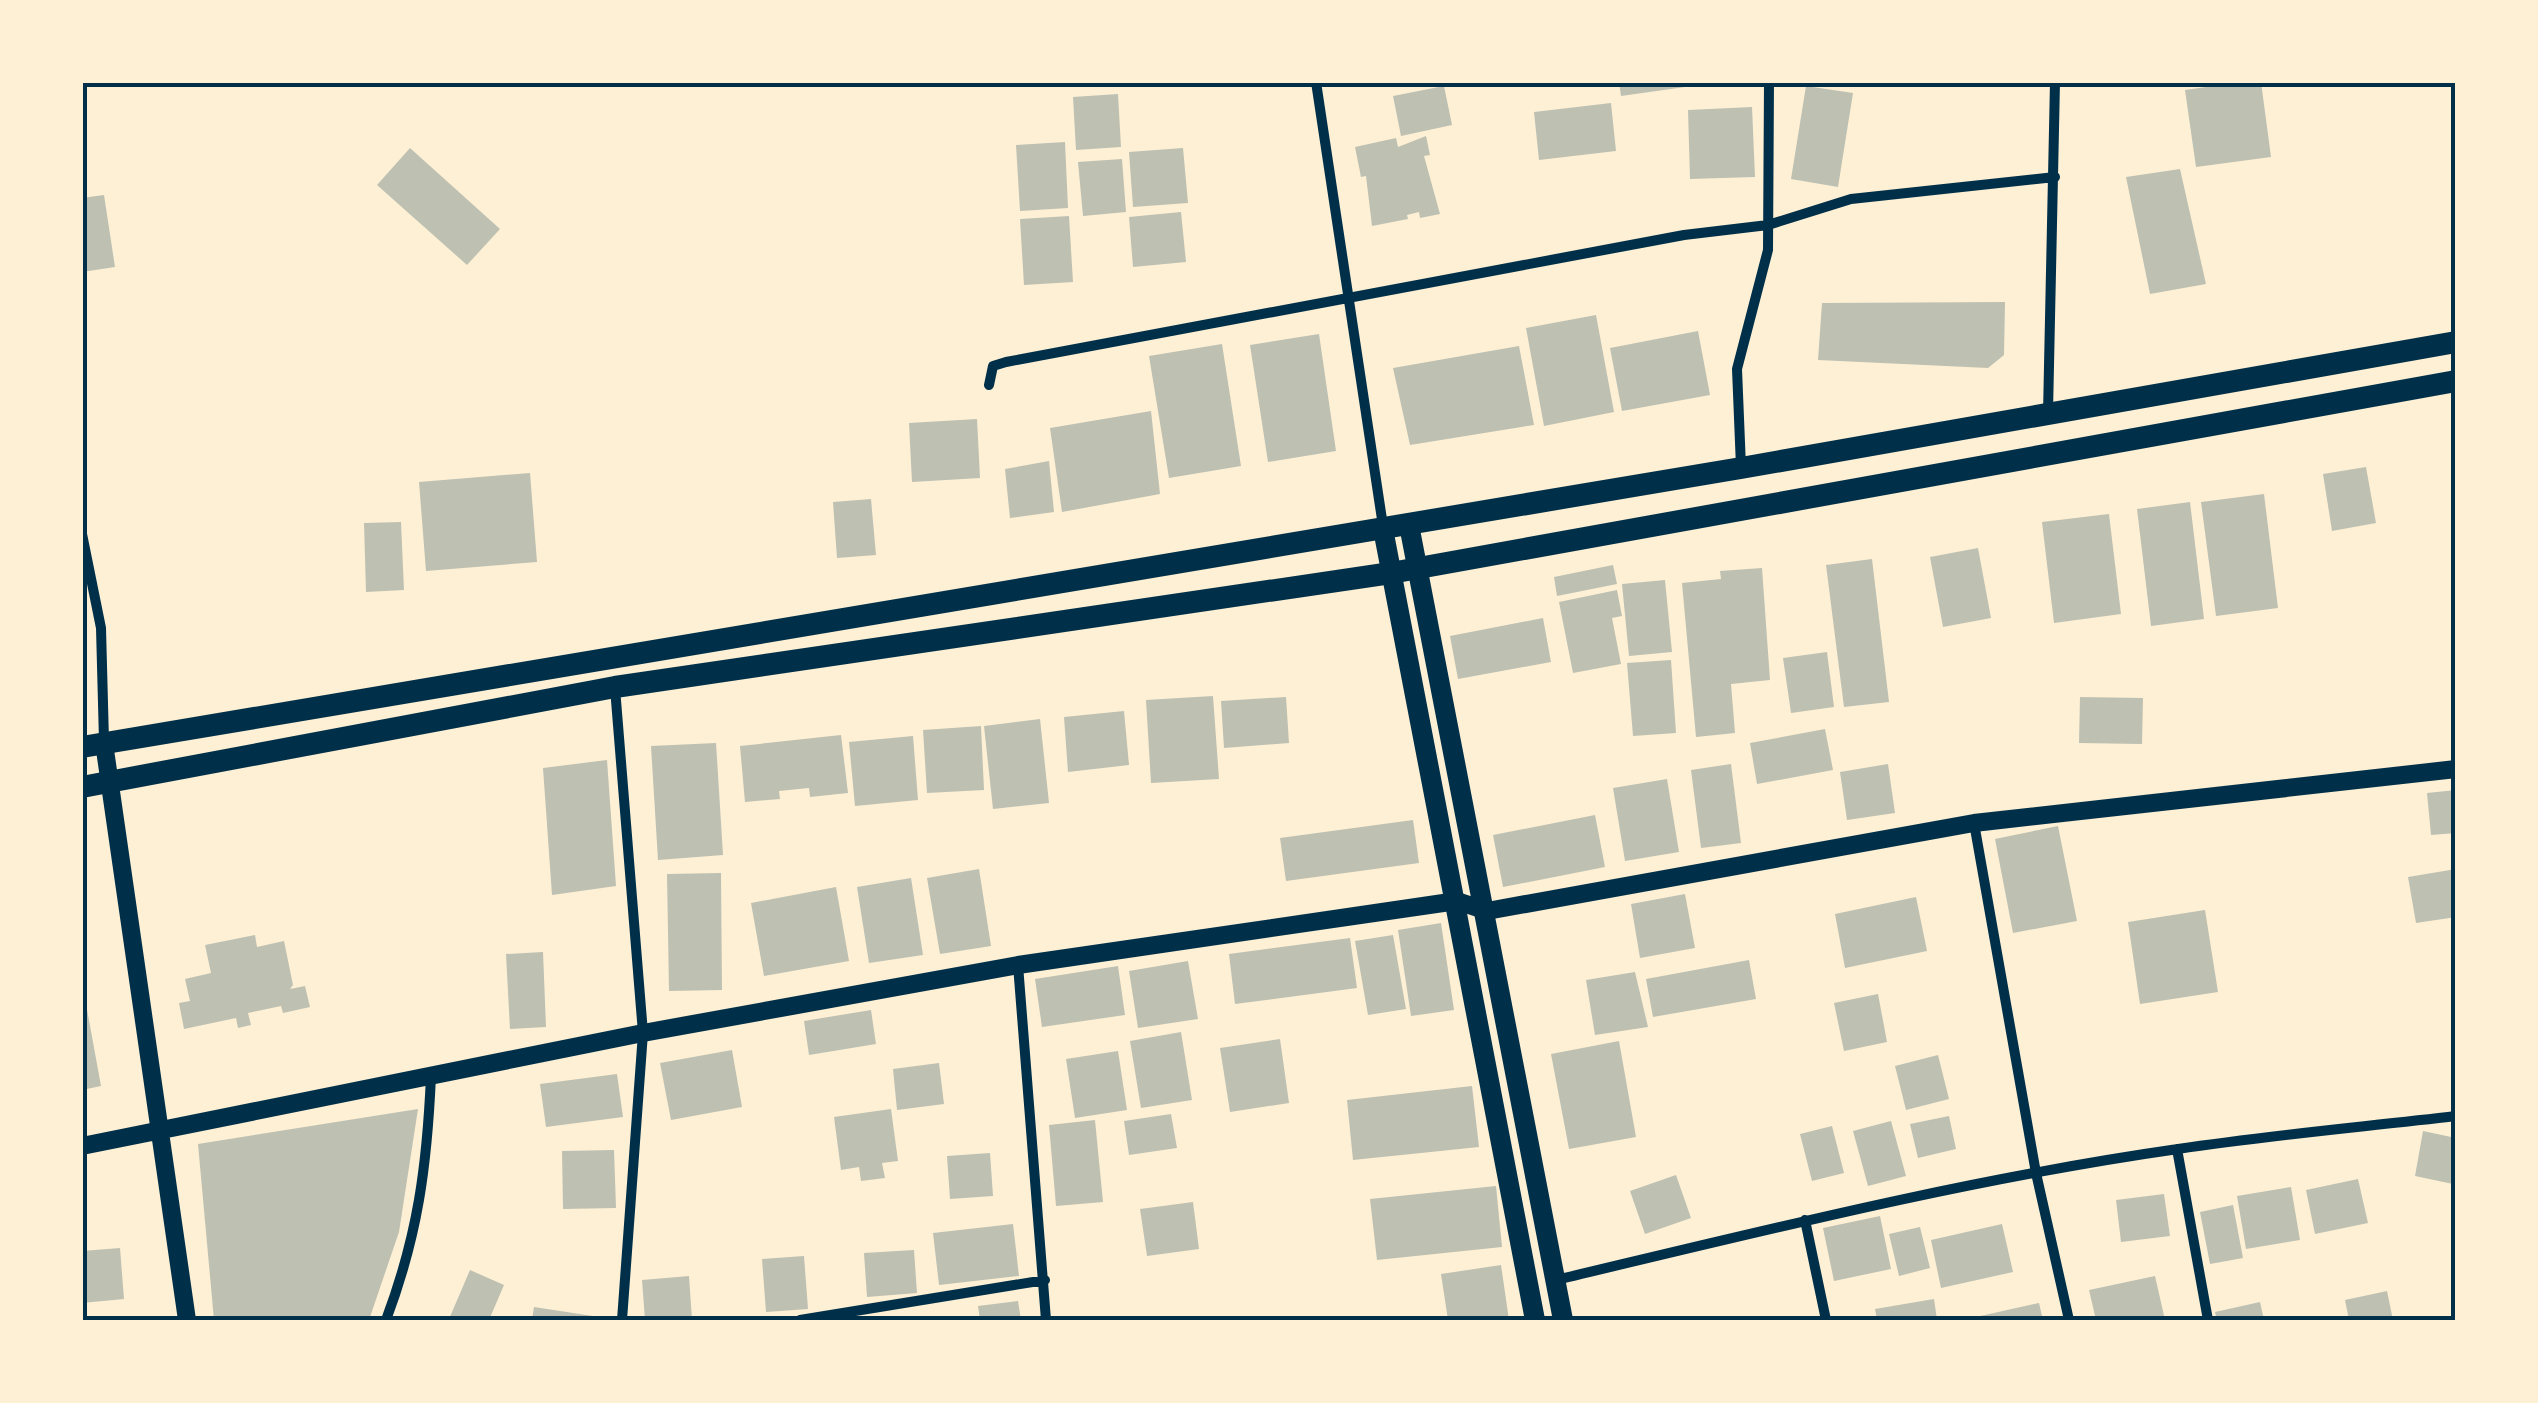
<svg xmlns="http://www.w3.org/2000/svg" width="2538" height="1403" viewBox="0 0 2538 1403" font-family="Arial,sans-serif">
<style>
.building{fill:#bec0b2}
.lines{fill:none;stroke-linecap:round;stroke-linejoin:round}
.minor{stroke:#003049;stroke-width:10}
.tertiary{stroke:#003049;stroke-width:18}
.secondary{stroke:#003049;stroke-width:20}
.trunk{stroke:#003049;stroke-width:22}
.neatline{fill:none;stroke:#003049;stroke-width:4}
</style>
<rect width="100%" height="100%" fill="#fdf0d5"/>
<path class="building" d="M 1619,82 L 1684,82 L 1685,87 L 1621,96 Z
M 2242,82 L 2261,82 L 2271,157 L 2196,167 L 2185,90 Z
M 1444,86 L 1452,125 L 1401,136 L 1393,96 Z
M 1806,86 L 1853,93 L 1838,187 L 1791,179 Z
M 1118,94 L 1121,147 L 1076,150 L 1073,97 Z
M 1611,103 L 1616,151 L 1539,160 L 1534,112 Z
M 1752,107 L 1755,177 L 1690,179 L 1688,110 Z
M 1426,136 L 1430,155 L 1424,156 L 1440,214 L 1420,218 L 1419,212 L 1407,215 L 1408,219 L 1372,226 L 1366,176 L 1361,177 L 1355,147 L 1396,138 L 1398,147 Z
M 1065,142 L 1068,208 L 1020,211 L 1016,145 Z
M 410,148 L 500,229 L 467,265 L 377,185 Z
M 1183,148 L 1188,203 L 1133,207 L 1129,152 Z
M 1122,159 L 1126,212 L 1083,216 L 1078,162 Z
M 2180,169 L 2206,284 L 2150,294 L 2126,177 Z
M 104,195 L 115,267 L 82,272 L 82,198 Z
M 1181,212 L 1186,262 L 1133,267 L 1129,217 Z
M 1069,216 L 1073,282 L 1024,285 L 1020,219 Z
M 2005,302 L 2004,355 L 1988,368 L 1818,360 L 1822,303 Z
M 1596,315 L 1614,412 L 1544,426 L 1526,328 Z
M 1698,331 L 1710,395 L 1622,411 L 1610,348 Z
M 1319,334 L 1336,451 L 1268,462 L 1250,345 Z
M 1222,344 L 1241,466 L 1169,478 L 1149,356 Z
M 1519,346 L 1534,425 L 1410,445 L 1393,368 Z
M 1151,411 L 1160,494 L 1062,512 L 1050,428 Z
M 977,419 L 980,478 L 912,482 L 909,423 Z
M 1049,461 L 1054,512 L 1010,518 L 1005,469 Z
M 2366,467 L 2376,523 L 2332,531 L 2323,474 Z
M 530,473 L 537,562 L 426,571 L 419,482 Z
M 2264,494 L 2278,608 L 2216,616 L 2201,502 Z
M 871,499 L 876,555 L 837,558 L 833,502 Z
M 2190,502 L 2204,619 L 2151,626 L 2137,509 Z
M 2109,514 L 2121,614 L 2054,623 L 2042,522 Z
M 401,522 L 404,590 L 366,592 L 364,523 Z
M 1978,548 L 1991,618 L 1943,627 L 1930,557 Z
M 1872,559 L 1889,702 L 1844,707 L 1826,565 Z
M 1613,565 L 1617,584 L 1557,596 L 1554,577 Z
M 1762,568 L 1770,680 L 1731,684 L 1735,733 L 1696,737 L 1682,583 L 1721,579 L 1720,571 Z
M 1665,580 L 1672,652 L 1629,656 L 1622,584 Z
M 1617,590 L 1622,616 L 1612,618 L 1621,664 L 1573,673 L 1559,602 Z
M 1543,618 L 1551,662 L 1458,679 L 1450,636 Z
M 1827,652 L 1834,707 L 1791,713 L 1783,658 Z
M 1671,660 L 1676,733 L 1633,736 L 1627,663 Z
M 1213,696 L 1219,779 L 1151,783 L 1146,700 Z
M 1286,697 L 1289,743 L 1224,748 L 1221,701 Z
M 2080,697 L 2143,698 L 2142,744 L 2079,743 Z
M 1124,711 L 1129,765 L 1068,772 L 1064,717 Z
M 1040,719 L 1049,803 L 993,809 L 984,726 Z
M 981,726 L 984,790 L 927,793 L 923,730 Z
M 1825,729 L 1833,770 L 1757,784 L 1750,743 Z
M 841,735 L 848,793 L 810,797 L 809,788 L 779,791 L 780,799 L 745,802 L 740,746 Z
M 913,736 L 918,800 L 855,806 L 849,742 Z
M 716,743 L 723,855 L 658,860 L 651,746 Z
M 607,760 L 616,886 L 552,895 L 543,768 Z
M 1731,764 L 1741,843 L 1701,848 L 1691,770 Z
M 1888,764 L 1895,813 L 1847,820 L 1840,772 Z
M 1667,779 L 1679,852 L 1625,861 L 1613,788 Z
M 2456,790 L 2456,833 L 2431,835 L 2427,793 Z
M 1595,815 L 1605,867 L 1503,887 L 1493,835 Z
M 1413,820 L 1419,863 L 1286,881 L 1280,838 Z
M 2058,826 L 2077,921 L 2013,933 L 1995,839 Z
M 979,869 L 991,946 L 940,954 L 927,878 Z
M 2456,869 L 2456,917 L 2416,923 L 2408,877 Z
M 721,873 L 722,990 L 669,991 L 667,874 Z
M 911,878 L 923,955 L 869,963 L 857,887 Z
M 836,887 L 849,961 L 764,976 L 751,903 Z
M 1685,894 L 1695,948 L 1640,958 L 1631,904 Z
M 1916,897 L 1927,951 L 1845,968 L 1835,914 Z
M 2205,910 L 2218,992 L 2140,1004 L 2128,922 Z
M 1441,923 L 1454,1010 L 1411,1016 L 1398,930 Z
M 255,935 L 257,947 L 284,941 L 293,985 L 290,989 L 305,986 L 310,1007 L 283,1013 L 281,1006 L 248,1013 L 251,1025 L 238,1028 L 236,1018 L 184,1029 L 179,1003 L 190,1001 L 185,979 L 211,973 L 205,945 Z
M 1393,935 L 1406,1009 L 1368,1015 L 1355,941 Z
M 1350,938 L 1357,988 L 1235,1004 L 1229,954 Z
M 543,952 L 546,1027 L 510,1029 L 506,954 Z
M 1749,960 L 1756,999 L 1653,1017 L 1646,979 Z
M 1188,961 L 1198,1019 L 1138,1028 L 1129,971 Z
M 1118,966 L 1125,1015 L 1042,1027 L 1035,979 Z
M 1635,972 L 1648,1027 L 1595,1035 L 1586,980 Z
M 84,993 L 101,1086 L 82,1090 L 82,994 Z
M 1878,994 L 1887,1042 L 1844,1051 L 1834,1003 Z
M 871,1010 L 876,1044 L 809,1055 L 804,1021 Z
M 1181,1032 L 1192,1100 L 1141,1108 L 1130,1041 Z
M 1280,1039 L 1289,1103 L 1230,1112 L 1220,1048 Z
M 1619,1041 L 1636,1137 L 1569,1149 L 1551,1054 Z
M 732,1050 L 742,1107 L 671,1120 L 660,1063 Z
M 1118,1051 L 1127,1110 L 1075,1118 L 1066,1059 Z
M 1938,1055 L 1949,1099 L 1906,1110 L 1895,1066 Z
M 939,1063 L 944,1104 L 897,1110 L 893,1069 Z
M 617,1074 L 623,1117 L 546,1127 L 540,1084 Z
M 1472,1086 L 1479,1147 L 1353,1160 L 1347,1100 Z
M 418,1109 L 399,1232 L 369,1320 L 214,1320 L 198,1144 Z
M 891,1109 L 898,1161 L 882,1163 L 885,1178 L 861,1181 L 859,1167 L 841,1170 L 834,1117 Z
M 1171,1114 L 1177,1148 L 1129,1155 L 1124,1121 Z
M 1949,1116 L 1956,1149 L 1918,1158 L 1910,1124 Z
M 1095,1120 L 1103,1202 L 1056,1206 L 1049,1125 Z
M 1891,1121 L 1906,1176 L 1868,1186 L 1853,1131 Z
M 1832,1126 L 1844,1173 L 1812,1181 L 1800,1134 Z
M 2423,1131 L 2456,1138 L 2453,1184 L 2415,1176 Z
M 614,1150 L 616,1208 L 563,1209 L 562,1151 Z
M 990,1153 L 993,1196 L 950,1199 L 947,1156 Z
M 1676,1175 L 1691,1218 L 1645,1234 L 1630,1191 Z
M 2358,1179 L 2368,1223 L 2315,1234 L 2306,1190 Z
M 1496,1186 L 1502,1247 L 1377,1260 L 1370,1199 Z
M 2291,1187 L 2300,1240 L 2246,1249 L 2237,1196 Z
M 2164,1194 L 2170,1236 L 2121,1242 L 2116,1200 Z
M 1193,1202 L 1199,1249 L 1147,1256 L 1140,1209 Z
M 2233,1205 L 2243,1258 L 2210,1264 L 2200,1212 Z
M 1880,1216 L 1891,1269 L 1834,1281 L 1823,1228 Z
M 1013,1224 L 1019,1276 L 939,1285 L 933,1233 Z
M 2002,1224 L 2013,1272 L 1941,1288 L 1931,1240 Z
M 1920,1227 L 1930,1268 L 1899,1276 L 1889,1234 Z
M 120,1248 L 124,1299 L 82,1303 L 82,1251 Z
M 914,1250 L 917,1293 L 867,1297 L 864,1253 Z
M 804,1256 L 808,1309 L 766,1312 L 762,1259 Z
M 1501,1265 L 1509,1320 L 1448,1320 L 1441,1274 Z
M 470,1270 L 504,1285 L 489,1320 L 449,1319 Z
M 689,1276 L 692,1320 L 645,1320 L 642,1280 Z
M 2155,1276 L 2165,1320 L 2096,1320 L 2089,1290 Z
M 2387,1291 L 2393,1320 L 2349,1320 L 2345,1300 Z
M 1934,1299 L 1937,1320 L 1877,1320 L 1875,1309 Z
M 1018,1301 L 1021,1320 L 980,1320 L 978,1306 Z
M 2260,1302 L 2264,1320 L 2217,1320 L 2215,1312 Z
M 2039,1303 L 2043,1320 L 1967,1320 L 1967,1319 Z
M 534,1307 L 606,1318 L 606,1320 L 532,1320 Z"/>
<g class="lines">
<path class="minor" d="M 1316,82 L 1383,526
M 989,385 L 993,366 L 1006,362 L 1684,235 L 1768,225 L 1851,199 L 2055,177
M 2048,413 L 2055,82
M 1741,467 L 1737,369 L 1768,250 L 1769,82
M 82,534 L 101,628 L 104,741
M 615,688 L 643,1033 L 622,1320
M 1974,823 L 2036,1173 L 2069,1320
M 1018,965 L 1046,1320
M 2177,1149 L 2208,1320
M 1805,1220 L 1826,1320
M 1556,1280 C 1762,1231 1968,1179 2178,1149 C 2270,1135 2363,1127 2456,1116
M 386,1320 C 418,1235 427,1166 431,1076
M 800,1320 L 1045,1280"/>
<path class="tertiary" d="M 104,743 L 187,1320
M 82,1146 L 643,1033 L 1018,965 L 1457,901 L 1487,911 L 1974,823 L 2456,769"/>
<path class="secondary" d="M 1409,525 L 1563,1320
M 1383,529 L 1535,1320"/>
<path class="trunk" d="M 82,747 L 1741,468 L 2456,342
M 82,787 L 615,687 L 1391,573 L 2456,381"/>
</g>
<rect width="2538" height="1403" fill="none" stroke="#fdf0d5" stroke-width="170"/>
<rect x="85" y="85" width="2368" height="1233" class="neatline"/>
</svg>
